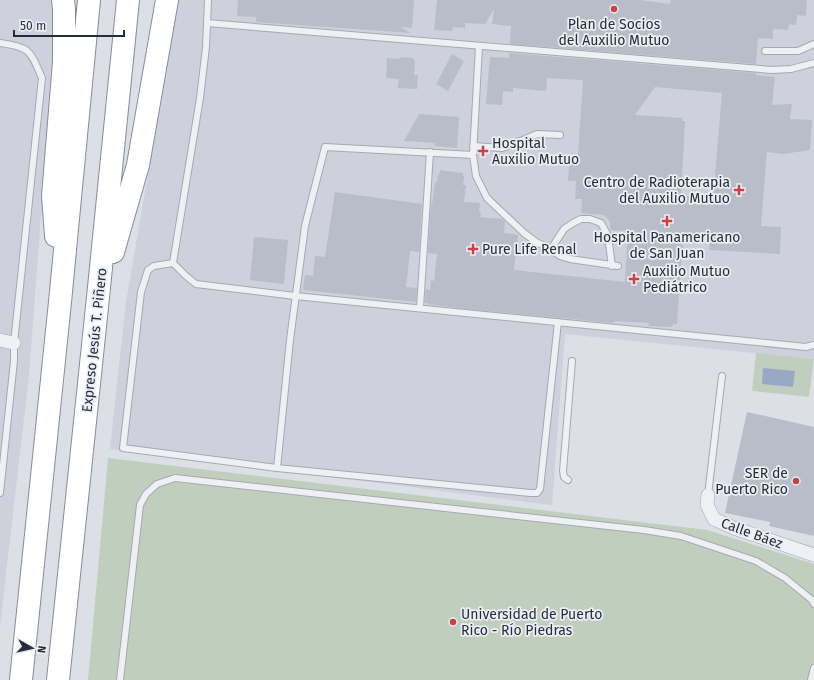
<svg xmlns="http://www.w3.org/2000/svg" width="814" height="680" viewBox="0 0 814 680" font-family="'Fira Sans',sans-serif">
<style>
.built{fill:#ced1db}
.green{fill:#c0cfbd}
.water{fill:#97a9c5}
.building{fill:#b9bdc8;fill-rule:evenodd}
.lines{fill:none;stroke-linecap:round;stroke-linejoin:round}
.lane-casing{stroke:#a5a9b3;stroke-width:8}
.street-casing{stroke:#a5a9b3;stroke-width:14}
.highway-casing{stroke:#848b9c;stroke-width:24}
.lane{stroke:#eef0f4;stroke-width:6}
.street{stroke:#eef0f4;stroke-width:13}
.highway{stroke:#fff;stroke-width:22}
.poi-dot{fill:#ca4249;stroke:#ebeef4;stroke-width:1.5}
.labels{text-anchor:middle;stroke-width:3.5;stroke-linejoin:round;paint-order:stroke}
.poi-label{font-size:14px;fill:#262c3b;stroke:#ebeef4;text-anchor:start}
.street-label{font-size:14px;fill:#262c3b;stroke:#ebeef4}
</style>
<rect width="100%" height="100%" fill="#dcdfe6"/>
<path class="built" d="M 0,0 L 56,0 L 57,6 L 29,375 L 0,626 Z
M 178,0 L 814,0 L 814,359 L 565,334 L 552,505 L 110,449 L 126,302 Z"/>
<path class="green" d="M 756,353 L 814,359 L 809,397 L 752,391 Z
M 108,458 L 707,530 L 814,564 L 814,680 L 88,680 Z"/>
<path class="water" d="M 763,368 L 795,371 L 793,387 L 762,384 Z"/>
<path class="building" d="M 238,0 L 414,0 L 412,28 L 400,27 L 411,33 L 256,22 L 256,17 L 237,16 Z
M 437,0 L 640,0 L 670,4 L 671,0 L 807,0 L 806,16 L 797,15 L 796,25 L 789,24 L 788,30 L 773,29 L 773,39 L 758,38 L 756,64 L 510,44 L 511,26 L 492,24 L 494,9 L 485,24 L 465,23 L 465,28 L 453,27 L 452,31 L 434,30 Z
M 509,53 L 756,73 L 756,75 L 775,77 L 772,105 L 792,104 L 790,119 L 812,120 L 810,150 L 783,154 L 767,152 L 761,226 L 781,227 L 780,254 L 709,250 L 710,237 L 683,236 L 677,324 L 673,324 L 672,327 L 648,326 L 649,323 L 615,321 L 614,323 L 466,309 L 428,304 L 428,303 L 425,303 L 426,289 L 430,290 L 431,280 L 434,281 L 437,254 L 428,253 L 431,205 L 432,205 L 435,182 L 437,182 L 438,174 L 439,175 L 440,170 L 463,173 L 463,176 L 464,176 L 463,185 L 466,185 L 464,202 L 480,203 L 479,212 L 481,212 L 480,217 L 503,219 L 505,221 L 504,233 L 518,235 L 514,270 L 625,282 L 628,231 L 610,230 L 610,222 L 604,215 L 581,213 L 582,199 L 575,199 L 576,181 L 568,181 L 570,155 L 578,155 L 583,80 L 547,78 L 546,91 L 513,88 L 513,92 L 503,91 L 502,105 L 486,104 L 490,57 L 509,58 ZM 655,87 L 722,93 L 713,198 L 681,196 L 685,121 L 682,121 L 683,118 L 635,115 Z
M 452,54 L 464,61 L 448,91 L 436,84 Z
M 400,57 L 414,58 L 414,61 L 415,60 L 414,75 L 418,75 L 417,89 L 398,88 L 399,79 L 386,78 L 387,58 L 400,59 Z
M 419,114 L 459,117 L 457,148 L 435,146 L 435,143 L 404,141 Z
M 335,192 L 422,204 L 419,252 L 410,251 L 406,287 L 417,288 L 416,302 L 303,290 L 305,275 L 313,276 L 315,256 L 325,257 Z
M 254,237 L 288,240 L 284,284 L 250,280 Z
M 747,412 L 814,427 L 814,536 L 769,526 L 770,522 L 725,513 Z"/>
<g class="lines">
<defs>
<path id="lane" d="M 208,0 L 206,47 L 200,98 L 173,263 L 154,266 L 148,270 L 141,292 L 123,448 L 277,468 L 530,493 L 537,493 L 540,489 L 558,322
M 207,23 L 772,70 L 791,69 L 814,63
M 0,43 C 31,47 30,51 42,78 L 14,343 L 14,361 L 0,493
M 765,51 L 798,51 L 814,44
M 473,146 L 502,148 L 523,140 L 537,134 L 560,135
M 473,155 L 476,176 L 487,198 L 524,233 L 536,242 L 551,249 L 560,256 L 570,259 L 618,266
M 551,249 L 564,229 L 573,223 L 581,219 L 590,219 L 601,223 L 608,236 L 612,266
M 173,263 L 186,276 L 196,284 L 295,296 L 806,347 L 814,345
M 420,308 L 430,152
M 277,468 L 290,340 L 305,226 L 325,147 L 473,155 L 479,46
M 568,480 L 564,477 L 563,471 L 572,361
M 708,495 L 722,376
M 120,680 L 140,505 L 146,494 L 157,484 L 175,478 L 644,530 L 681,536 L 756,561 L 785,578 L 812,600 L 814,604
M 811,680 L 814,668"/>
<path id="street" d="M 0,340 L 14,343
M 708,495 L 707,505 L 714,519 L 734,528 L 814,555"/>
<path id="highway" d="M 56,236 L 53,196 L 64,62 L 64,9 L 63,0
M 113,252 L 138,165 L 167,0
M 21,680 L 60,302 L 89,0
M 58,680 L 97,307 L 128,0"/>
</defs>
<use href="#lane" class="lane-casing"/>
<use href="#street" class="street-casing"/>
<use href="#highway" class="highway-casing"/>
<use href="#lane" class="lane"/>
<use href="#street" class="street"/>
<use href="#highway" class="highway"/>
</g>
<g class="poi-dot">
<circle cx="614" cy="9" r="4"/>
<path d="M481 145h4v4h4v4h-4v4h-4v-4h-4v-4h4z"/>
<path d="M737 184h4v4h4v4h-4v4h-4v-4h-4v-4h4z"/>
<path d="M665 215h4v4h4v4h-4v4h-4v-4h-4v-4h4z"/>
<path d="M471 243h4v4h4v4h-4v4h-4v-4h-4v-4h4z"/>
<path d="M632 273h4v4h4v4h-4v4h-4v-4h-4v-4h4z"/>
<circle cx="796" cy="481" r="4"/>
<circle cx="453" cy="622" r="4"/>
</g>
<g class="labels">
<g class="poi-label">
<text x="614" y="29" text-anchor="middle">Plan de Socios<tspan x="614" dy="16">del Auxilio Mutuo</tspan></text>
<text x="492" y="148">Hospital<tspan x="492" dy="16">Auxilio Mutuo</tspan></text>
<text x="730" y="187" text-anchor="end">Centro de Radioterapia<tspan x="730" dy="16">del Auxilio Mutuo</tspan></text>
<text x="667" y="242" text-anchor="middle">Hospital Panamericano<tspan x="667" dy="16">de San Juan</tspan></text>
<text x="482" y="254">Pure Life Renal</text>
<text x="643" y="276">Auxilio Mutuo<tspan x="643" dy="16">Pediátrico</tspan></text>
<text x="788" y="478" text-anchor="end">SER de<tspan x="788" dy="16">Puerto Rico</tspan></text>
<text x="461" y="619">Universidad de Puerto<tspan x="461" dy="16">Rico - Río Piedras</tspan></text>
</g>
<g class="street-label">
<text transform="translate(94 340) rotate(-84)" y="5">Expreso Jesús T. Piñero</text>
<text transform="translate(752 533) rotate(20)" y="5">Calle Báez</text>
</g>
</g>
<g transform="translate(32 648) rotate(98)" stroke="#ebeef4" stroke-width="3" paint-order="stroke">
<path d="M0-3L7 15L0 10L-7 15Z" fill="#262c3b"/>
<text y="-6" font-size="11" font-weight="bold" text-anchor="middle" fill="#262c3b">N</text>
</g>
<path d="M14 30v6h110v-6" fill="none" stroke="#262c3b" stroke-width="2"/>
<text x="20" y="30" font-size="12" fill="#262c3b" stroke="#ebeef4" stroke-width="3" paint-order="stroke">50 m</text>
</svg>
